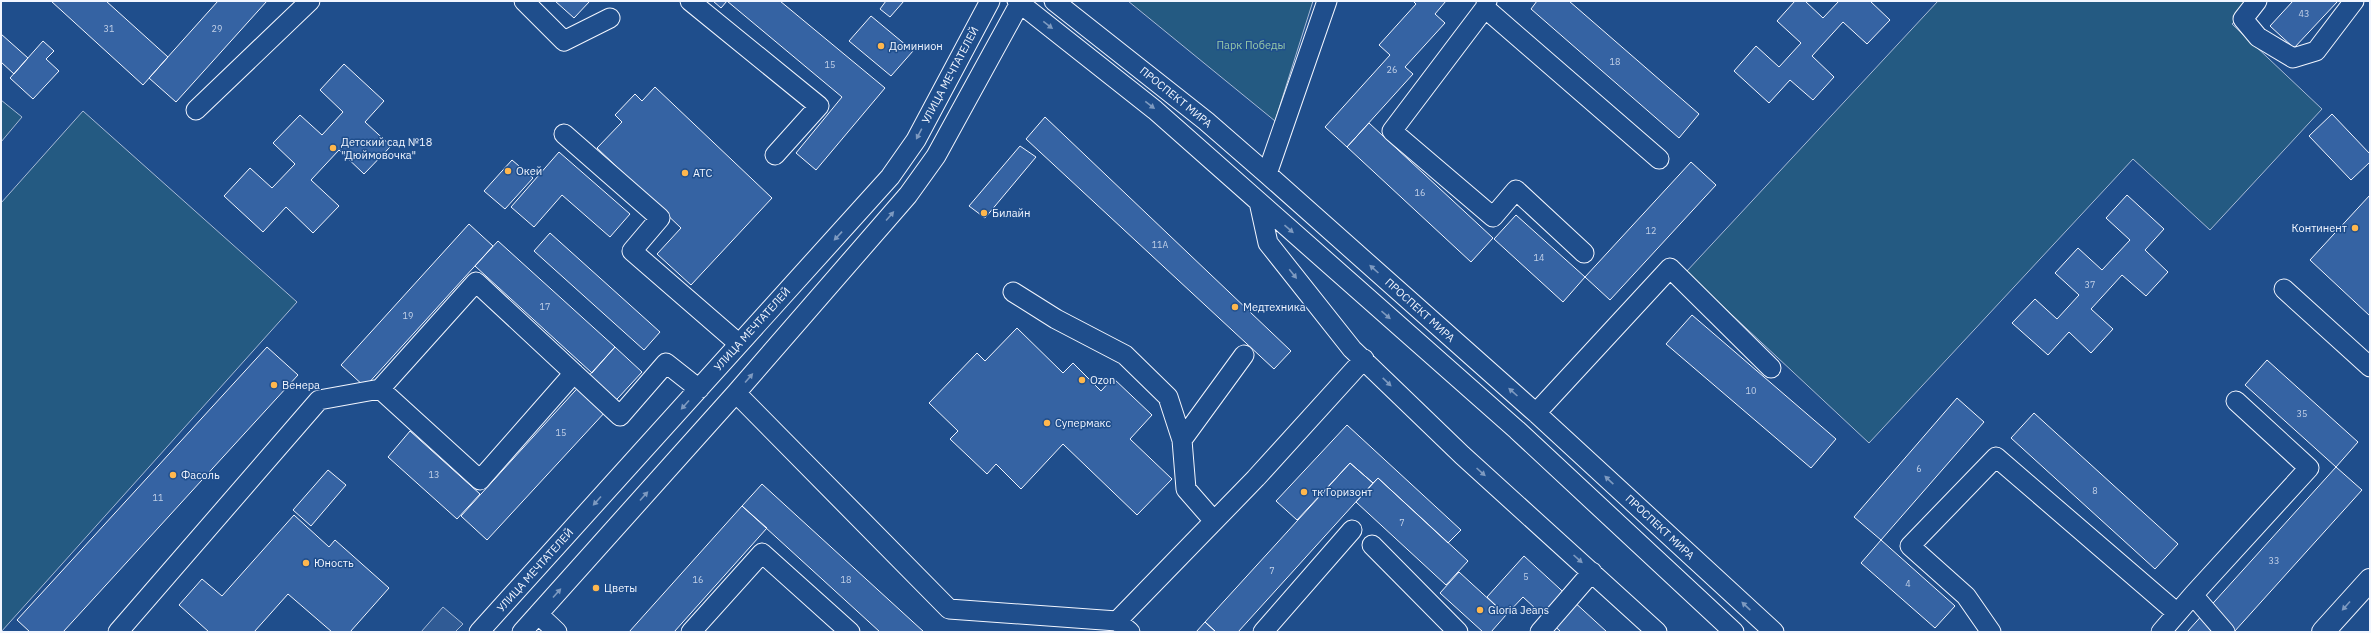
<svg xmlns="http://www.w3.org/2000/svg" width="2371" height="633" viewBox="0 0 2371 633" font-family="'IBM Plex Sans',sans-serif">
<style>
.green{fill:#245a82;stroke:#a8bbd7}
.parking{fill:#305b95;stroke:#a8bbd7}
.building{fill:#3563a3;stroke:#f2f6ff}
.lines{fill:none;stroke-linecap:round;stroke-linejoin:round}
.minor-casing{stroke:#f2f6ff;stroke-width:21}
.major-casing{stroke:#f2f6ff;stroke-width:24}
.minor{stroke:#1f4e8c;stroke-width:19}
.major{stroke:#1f4e8c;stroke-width:22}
.oneway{fill:#7e9ac0}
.poi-dot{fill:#ffb74d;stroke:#1f4e8c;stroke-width:1.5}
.labels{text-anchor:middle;stroke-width:3;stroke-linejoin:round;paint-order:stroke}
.number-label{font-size:9px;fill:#c3d1e8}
.park-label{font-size:11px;fill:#97c8a6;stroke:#1f4e8c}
.poi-label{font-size:11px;fill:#f2f6ff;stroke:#1f4e8c;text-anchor:start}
.street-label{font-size:11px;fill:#f2f6ff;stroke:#1f4e8c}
</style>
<rect width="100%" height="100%" fill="#1f4e8c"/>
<path class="green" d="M 1128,1 L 1313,1 L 1275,121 Z
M 1938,1 L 2253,1 L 2232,24 L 2322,109 L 2210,230 L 2133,159 L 1869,443 L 1686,272 Z
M 1,100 L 22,117 L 1,142 Z
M 83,111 L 297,302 L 1,632 L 1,203 Z"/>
<path class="parking" d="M 443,607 L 463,624 L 455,632 L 421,632 Z"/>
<path class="building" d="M 51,1 L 106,1 L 168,57 L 143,85 Z
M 218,1 L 267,1 L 176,102 L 149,78 Z
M 555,1 L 590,1 L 574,18 Z
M 713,1 L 727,1 L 721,8 Z
M 727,1 L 780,1 L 885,88 L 816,170 L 796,153 L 842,97 Z
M 886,1 L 904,1 L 890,17 L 880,9 Z
M 1413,1 L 1446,1 L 1435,14 L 1445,23 L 1405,67 L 1413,74 L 1347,147 L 1325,127 L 1390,55 L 1379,45 L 1416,4 Z
M 1537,1 L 1569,1 L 1699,114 L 1679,138 L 1531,9 Z
M 1795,1 L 1805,1 L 1823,18 L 1839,1 L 1870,1 L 1890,20 L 1867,44 L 1843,22 L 1812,56 L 1834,77 L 1813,100 L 1790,80 L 1769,103 L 1734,71 L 1756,46 L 1779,67 L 1801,43 L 1777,21 Z
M 2293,1 L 2338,1 L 2294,48 L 2270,26 Z
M 871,16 L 913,51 L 891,76 L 849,41 Z
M 1,34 L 28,58 L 14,74 L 1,62 Z
M 43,41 L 54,51 L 46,59 L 59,71 L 33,99 L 10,78 Z
M 344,64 L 384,101 L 365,122 L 391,146 L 364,174 L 339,150 L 311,180 L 339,206 L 313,233 L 286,207 L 263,232 L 224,196 L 250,168 L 272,188 L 295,164 L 273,143 L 300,115 L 322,135 L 343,112 L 320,90 Z
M 655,87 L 772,198 L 691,285 L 657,254 L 681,228 L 597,148 L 622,122 L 615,115 L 635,94 L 642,101 Z
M 2332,114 L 2370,154 L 2370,162 L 2351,180 L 2309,136 Z
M 1045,117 L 1291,351 L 1274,369 L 1026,139 Z
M 1369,123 L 1493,238 L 1471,262 L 1347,147 Z
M 1020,146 L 1036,157 L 985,218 L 969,206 Z
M 559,152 L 630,214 L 610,237 L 562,195 L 534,227 L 511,207 Z
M 512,160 L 533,178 L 505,209 L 484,191 Z
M 1691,162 L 1716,185 L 1610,300 L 1585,277 Z
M 2127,195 L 2164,229 L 2145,250 L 2168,272 L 2146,296 L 2122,275 L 2091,309 L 2113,329 L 2091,353 L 2069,332 L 2048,355 L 2012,323 L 2035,299 L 2057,319 L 2079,295 L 2055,273 L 2078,248 L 2102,270 L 2130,240 L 2106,218 Z
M 2370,195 L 2370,316 L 2310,260 Z
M 1516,215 L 1585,277 L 1563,302 L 1494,239 Z
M 469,224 L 493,246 L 365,387 L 341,365 Z
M 550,233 L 660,332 L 644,350 L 534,251 Z
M 498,241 L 615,347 L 592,373 L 475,266 Z
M 1692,315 L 1836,439 L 1811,468 L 1666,344 Z
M 1017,328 L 1063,373 L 1073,363 L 1101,391 L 1113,378 L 1152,415 L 1130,439 L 1172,479 L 1137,515 L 1063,444 L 1021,489 L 996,464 L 987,474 L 950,439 L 958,431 L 929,403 L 977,353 L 985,361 Z
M 267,347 L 298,375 L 63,632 L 30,632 L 17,620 Z
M 615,347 L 642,372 L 487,540 L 461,516 Z
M 2267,360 L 2358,442 L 2336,467 L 2245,385 Z
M 1957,398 L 1984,422 L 1881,540 L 1854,517 Z
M 2034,413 L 2178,544 L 2155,569 L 2011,438 Z
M 1347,425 L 1461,530 L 1448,543 L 1378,478 L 1373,483 L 1350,463 L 1297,520 L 1276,501 Z
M 410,431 L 480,494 L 457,519 L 388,457 Z
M 1350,463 L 1373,483 L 1238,632 L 1216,632 L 1205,622 Z
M 2336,467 L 2362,490 L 2234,632 L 2187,632 Z
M 328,470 L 346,485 L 311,526 L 293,510 Z
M 1378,478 L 1468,561 L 1446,585 L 1356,502 Z
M 762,484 L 924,632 L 880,632 L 742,506 Z
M 742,506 L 767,528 L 674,632 L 629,632 Z
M 294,515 L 329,547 L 335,540 L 389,588 L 350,632 L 332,632 L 288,594 L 254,632 L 209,632 L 179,605 L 202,579 L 222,596 Z
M 1881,540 L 1955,606 L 1935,628 L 1861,563 Z
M 1524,556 L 1607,632 L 1561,632 L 1523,597 L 1506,615 L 1487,597 Z
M 1459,572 L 1506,615 L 1491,632 L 1483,632 L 1440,593 Z
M 1205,622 L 1216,632 L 1196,632 Z"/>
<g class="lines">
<defs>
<path id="minor" d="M 524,1 L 564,41 L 610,18
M 690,1 L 819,106 L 775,155
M 1017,1 L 1155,110 L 1517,430 L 1734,632
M 1054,1 L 1206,121 L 1267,174 L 1536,413 L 1774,632
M 1487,1 L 1485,8 L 1392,131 L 1493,217 L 1516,190 L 1584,253
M 2257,1 L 2243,19 L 2258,37 L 2293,58 L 2316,51 L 2354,1
M 1485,8 L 1659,159
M 196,110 L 310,1
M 564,134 L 660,218 L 632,251 L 738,343
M 1267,174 L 1327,1
M 1259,202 L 1268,243 L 1352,349 L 1462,455 L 1657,632
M 2284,289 L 2370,367
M 1013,292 L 1056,319 L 1125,355 L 1168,397 L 1182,440 L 1186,489 L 1214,521
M 380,389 L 480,480 L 574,373
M 736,393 L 949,609 L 1117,621 L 1256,478 L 1364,359
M 1536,413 L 1670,268 L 1771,368
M 1182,440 L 1244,355
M 1372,545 L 1458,632
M 2193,595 L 2309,468 L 2236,401
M 538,614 L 557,632
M 1117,621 L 1130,632
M 118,632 L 319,400 L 380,389 L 476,282 L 620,416 L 666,363 L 699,389
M 479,632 L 890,177 L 916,140 L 990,1
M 522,632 L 736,393 L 908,195 L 936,156 L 1021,1
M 691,632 L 762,553 L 850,632
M 1263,632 L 1352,530
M 1540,632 L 1592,572
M 1991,632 L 1966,596 L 1910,546 L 1996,457 L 2177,613
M 2161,632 L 2193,595 L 2225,632"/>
<path id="major" d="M 2323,632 L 2370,580"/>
</defs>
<use href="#minor" class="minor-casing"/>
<use href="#major" class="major-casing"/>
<use href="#minor" class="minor"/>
<use href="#major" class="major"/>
</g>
<defs><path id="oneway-solid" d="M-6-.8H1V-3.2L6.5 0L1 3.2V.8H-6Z"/></defs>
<g class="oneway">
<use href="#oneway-solid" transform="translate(1048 25) rotate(38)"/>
<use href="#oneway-solid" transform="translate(1150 105) rotate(38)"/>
<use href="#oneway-solid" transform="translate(919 134) rotate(118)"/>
<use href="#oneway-solid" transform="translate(890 216) rotate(-49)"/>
<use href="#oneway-solid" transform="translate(1289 229) rotate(41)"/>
<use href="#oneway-solid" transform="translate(838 236) rotate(133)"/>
<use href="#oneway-solid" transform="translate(1374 269) rotate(-138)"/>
<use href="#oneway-solid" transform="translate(1293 274) rotate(51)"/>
<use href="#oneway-solid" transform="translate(1386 315) rotate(41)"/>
<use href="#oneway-solid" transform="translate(749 378) rotate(-49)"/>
<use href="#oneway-solid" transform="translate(1387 382) rotate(44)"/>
<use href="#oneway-solid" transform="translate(1513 392) rotate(-138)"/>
<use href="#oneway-solid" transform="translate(685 405) rotate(132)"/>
<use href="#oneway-solid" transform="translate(1481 472) rotate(42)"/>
<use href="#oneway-solid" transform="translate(1609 480) rotate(-137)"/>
<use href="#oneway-solid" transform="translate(644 496) rotate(-48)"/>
<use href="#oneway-solid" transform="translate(597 501) rotate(132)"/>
<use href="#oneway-solid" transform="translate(1578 559) rotate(42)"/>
<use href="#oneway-solid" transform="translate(557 593) rotate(-48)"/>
<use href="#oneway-solid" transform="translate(1746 606) rotate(-137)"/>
<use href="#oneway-solid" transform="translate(2346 606) rotate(132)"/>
</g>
<g class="poi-dot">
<circle cx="881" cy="46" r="4"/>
<circle cx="333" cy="148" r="4"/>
<circle cx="508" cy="171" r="4"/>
<circle cx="685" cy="173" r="4"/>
<circle cx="984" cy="213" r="4"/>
<circle cx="2355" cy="228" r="4"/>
<circle cx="1235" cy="307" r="4"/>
<circle cx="1082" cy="380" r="4"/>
<circle cx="274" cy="385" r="4"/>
<circle cx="1047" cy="423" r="4"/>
<circle cx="173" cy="475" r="4"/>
<circle cx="1304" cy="492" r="4"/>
<circle cx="306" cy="563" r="4"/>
<circle cx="596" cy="588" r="4"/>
<circle cx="1480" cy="610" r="4"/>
</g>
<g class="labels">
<g class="number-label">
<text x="2304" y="17">43</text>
<text x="109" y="32">31</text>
<text x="217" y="32">29</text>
<text x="1615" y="65">18</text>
<text x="830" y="68">15</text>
<text x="1392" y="73">26</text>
<text x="1420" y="196">16</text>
<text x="1651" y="234">12</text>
<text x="1160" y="248">11А</text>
<text x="1539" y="261">14</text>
<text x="2090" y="288">37</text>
<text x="545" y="310">17</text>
<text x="408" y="319">19</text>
<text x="1751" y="394">10</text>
<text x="2302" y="417">35</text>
<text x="561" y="436">15</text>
<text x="1919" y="472">6</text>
<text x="434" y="478">13</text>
<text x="2095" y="494">8</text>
<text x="158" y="501">11</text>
<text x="1402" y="526">7</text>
<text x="2274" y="564">33</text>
<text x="1272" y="574">7</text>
<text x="1526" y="580">5</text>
<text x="698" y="583">16</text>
<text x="846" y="583">18</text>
<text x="1908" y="587">4</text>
</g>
<g class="park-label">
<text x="1251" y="49">Парк Победы</text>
</g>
<g class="poi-label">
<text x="889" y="50">Доминион</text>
<text x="341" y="146">Детский сад №18<tspan x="341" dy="13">"Дюймовочка"</tspan></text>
<text x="516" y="175">Окей</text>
<text x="693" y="177">АТС</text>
<text x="992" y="217">Билайн</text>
<text x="2347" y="232" text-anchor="end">Континент</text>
<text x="1243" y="311">Медтехника</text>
<text x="1090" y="384">Ozon</text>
<text x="282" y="389">Венера</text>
<text x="1055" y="427">Супермакс</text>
<text x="181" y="479">Фасоль</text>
<text x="1312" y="496">тк Горизонт</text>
<text x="314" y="567">Юность</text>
<text x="604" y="592">Цветы</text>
<text x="1488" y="614">Gloria Jeans</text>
</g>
<g class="street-label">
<text transform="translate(950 75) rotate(-62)" y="4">УЛИЦА МЕЧТАТЕЛЕЙ</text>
<text transform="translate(1176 97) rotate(39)" y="4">ПРОСПЕКТ МИРА</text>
<text transform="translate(1420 310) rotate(42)" y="4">ПРОСПЕКТ МИРА</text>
<text transform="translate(752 329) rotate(-48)" y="4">УЛИЦА МЕЧТАТЕЛЕЙ</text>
<text transform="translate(1660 527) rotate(43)" y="4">ПРОСПЕКТ МИРА</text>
<text transform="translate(535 570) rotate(-48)" y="4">УЛИЦА МЕЧТАТЕЛЕЙ</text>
</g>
</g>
<rect width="2371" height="633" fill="none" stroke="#f2f6ff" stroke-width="4"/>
</svg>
